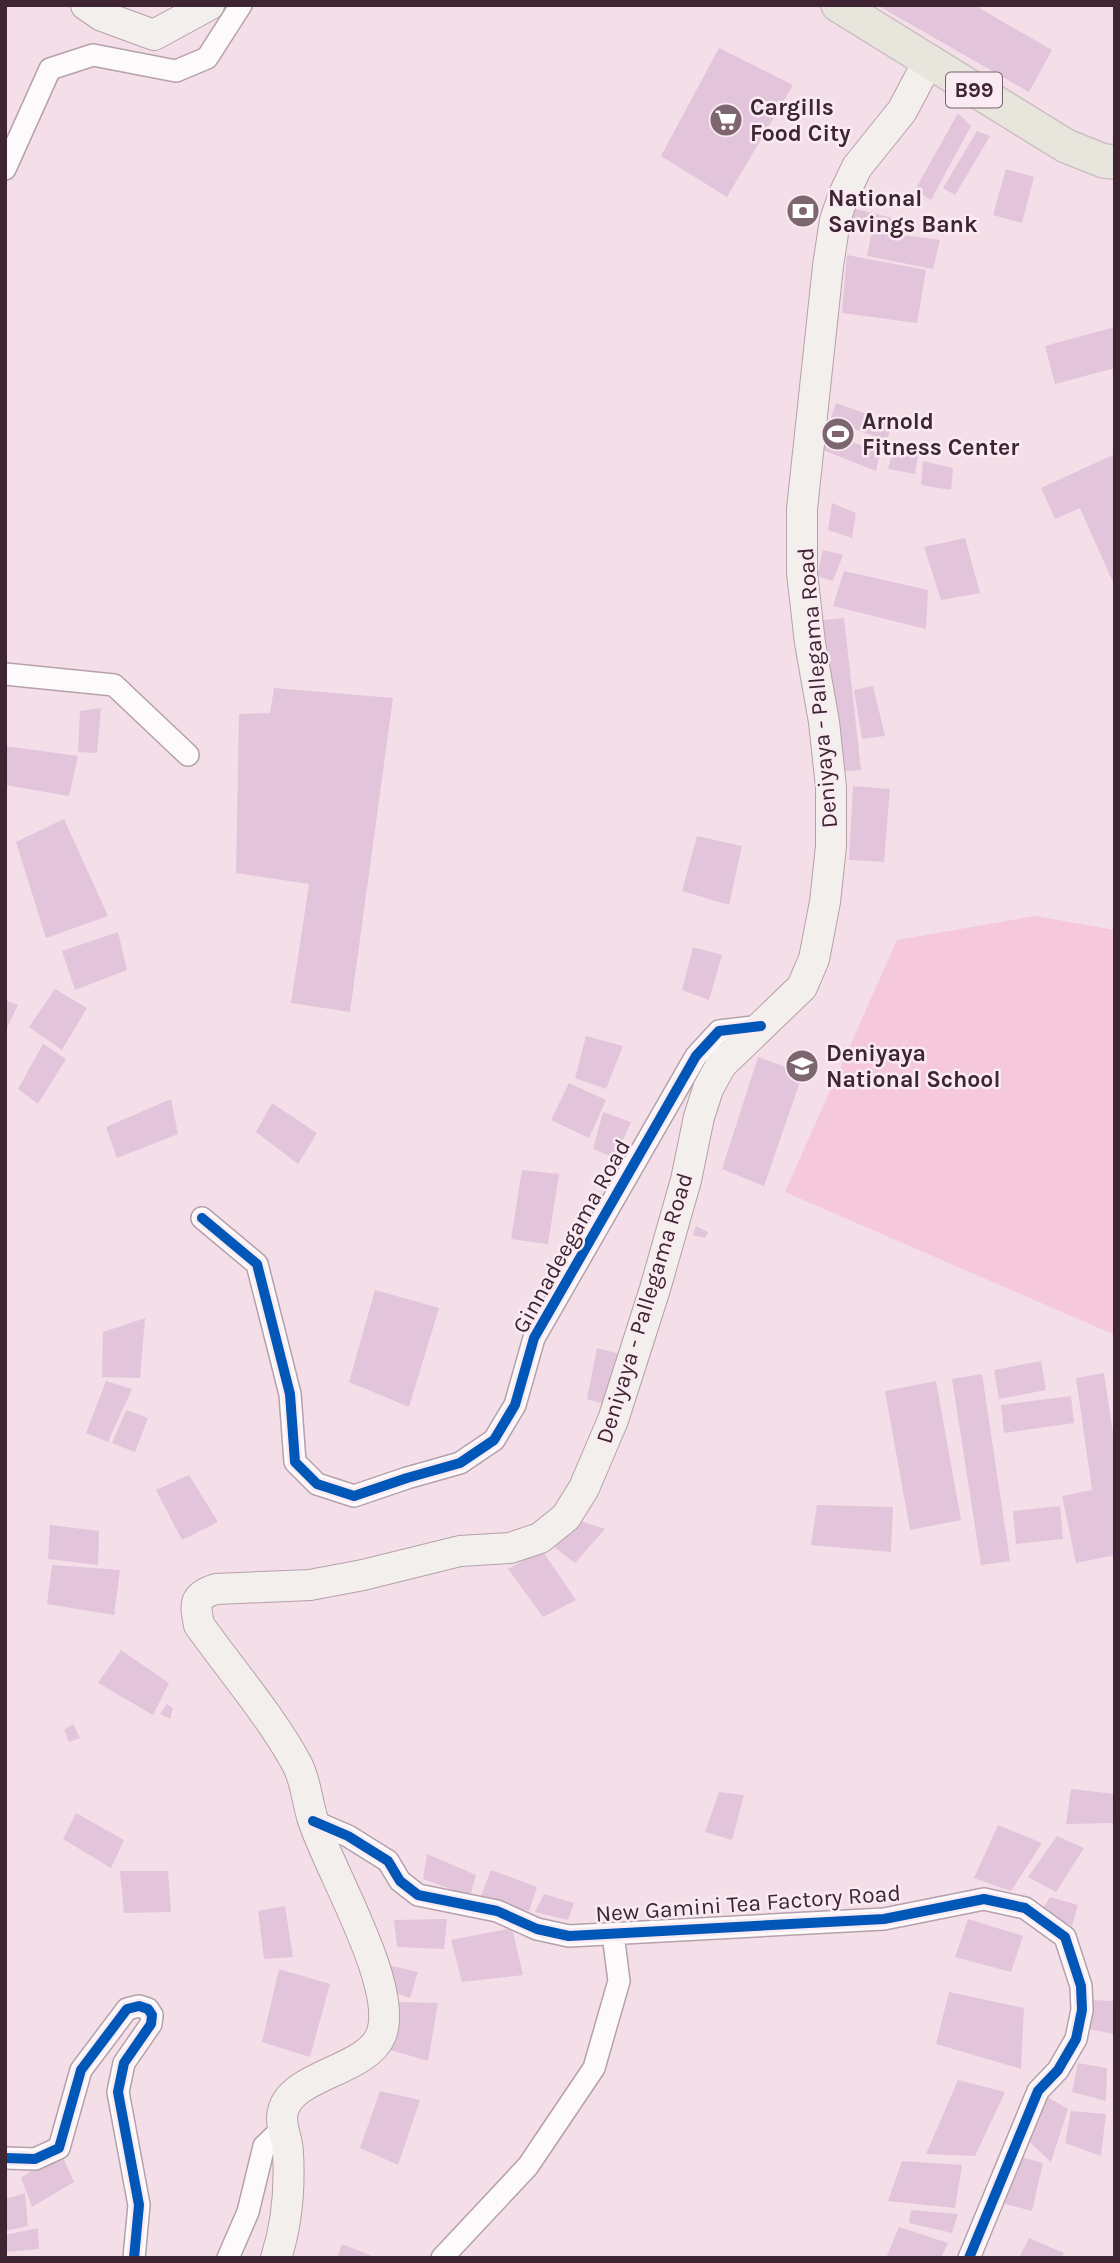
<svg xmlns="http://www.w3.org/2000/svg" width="1120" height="2263" viewBox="0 0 1120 2263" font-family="Karla,sans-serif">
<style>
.green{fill:#f5c8dc}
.building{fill:#e2c5db}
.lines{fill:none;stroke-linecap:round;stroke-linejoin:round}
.street-casing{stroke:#b6a0ab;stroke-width:24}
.secondary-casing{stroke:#b6a0ab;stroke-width:32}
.primary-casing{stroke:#cdbfc6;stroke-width:36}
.street{stroke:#fdfafc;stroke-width:21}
.secondary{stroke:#f2efec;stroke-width:30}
.primary{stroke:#e8e5dd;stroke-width:33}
.cycleway-casing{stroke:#f9ebf1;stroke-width:15}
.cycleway{stroke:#0057b8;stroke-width:10}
.labels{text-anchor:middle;stroke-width:5;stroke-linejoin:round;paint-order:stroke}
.shield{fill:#f9ebf1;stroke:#76606b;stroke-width:2}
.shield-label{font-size:21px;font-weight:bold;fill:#3e2531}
.poi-label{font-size:23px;font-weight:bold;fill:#3e2531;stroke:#f9ebf1;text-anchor:start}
.street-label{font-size:23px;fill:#3e2531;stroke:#f9ebf1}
</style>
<rect width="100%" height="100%" fill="#f4dee8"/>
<path class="green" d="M 1035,916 L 1115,930 L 1115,1335 L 785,1192 L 897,940 Z"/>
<path class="building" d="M 877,5 L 974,5 L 1052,50 L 1029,92 Z
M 719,48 L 793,85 L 727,197 L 661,156 Z
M 958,113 L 971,126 L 931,200 L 915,190 Z
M 977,131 L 990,136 L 955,195 L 943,188 Z
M 1006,169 L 1034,177 L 1022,223 L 993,215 Z
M 845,206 L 892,218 L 889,229 L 842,221 Z
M 872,231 L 940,240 L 933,269 L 867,256 Z
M 847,255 L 926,270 L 917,323 L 842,313 Z
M 1115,327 L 1115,368 L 1055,384 L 1045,346 Z
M 836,403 L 892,423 L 887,441 L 852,428 L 848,440 L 880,453 L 876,471 L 820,449 Z
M 894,448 L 918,455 L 915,474 L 888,469 Z
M 1115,454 L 1115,587 L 1080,508 L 1055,519 L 1041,488 Z
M 923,461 L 953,468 L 951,490 L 921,485 Z
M 832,503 L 856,513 L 852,538 L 828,530 Z
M 965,538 L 980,593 L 941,600 L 924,547 Z
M 823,550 L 843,555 L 833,581 L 817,576 Z
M 844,571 L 928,590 L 926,629 L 833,606 Z
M 844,618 L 861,770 L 837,772 L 813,621 Z
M 873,686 L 885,736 L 862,739 L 854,690 Z
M 274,688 L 393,698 L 350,1012 L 291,1003 L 309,884 L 236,873 L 239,714 L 270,713 Z
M 101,708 L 97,753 L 78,752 L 80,711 Z
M 5,746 L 78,756 L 69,796 L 5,785 Z
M 853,786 L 890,789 L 884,862 L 849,860 Z
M 64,819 L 108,916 L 46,938 L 16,842 Z
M 697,836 L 742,846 L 729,905 L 682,891 Z
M 118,932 L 127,970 L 75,990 L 62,951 Z
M 693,947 L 722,955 L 709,1000 L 682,990 Z
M 55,989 L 87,1008 L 62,1050 L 29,1027 Z
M 5,1000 L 18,1005 L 5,1032 Z
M 586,1036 L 623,1046 L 606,1089 L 575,1078 Z
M 43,1044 L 66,1059 L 38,1104 L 18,1089 Z
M 758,1057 L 803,1073 L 764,1186 L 722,1169 Z
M 569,1083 L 606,1100 L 589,1138 L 551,1120 Z
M 171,1099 L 178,1134 L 117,1158 L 106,1127 Z
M 272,1103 L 317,1133 L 298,1164 L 256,1132 Z
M 603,1112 L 631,1122 L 615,1158 L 593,1149 Z
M 522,1170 L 559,1174 L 548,1244 L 511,1239 Z
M 696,1226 L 708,1232 L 705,1238 L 693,1235 Z
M 375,1290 L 439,1308 L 409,1407 L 349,1382 Z
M 145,1318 L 140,1378 L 102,1377 L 103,1332 Z
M 597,1348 L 623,1355 L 607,1405 L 587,1399 Z
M 1041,1361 L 1046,1390 L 999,1399 L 994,1370 Z
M 1104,1373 L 1115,1447 L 1115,1555 L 1076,1563 L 1062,1496 L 1092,1490 L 1076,1378 Z
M 982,1374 L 1010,1561 L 981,1565 L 952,1379 Z
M 106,1381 L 132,1389 L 108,1442 L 86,1433 Z
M 936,1381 L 961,1520 L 910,1530 L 885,1391 Z
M 1071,1396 L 1074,1423 L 1004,1433 L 1001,1405 Z
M 126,1410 L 148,1418 L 135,1452 L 112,1443 Z
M 189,1475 L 218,1522 L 182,1540 L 156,1490 Z
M 817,1505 L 893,1507 L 891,1552 L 811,1545 Z
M 1060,1506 L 1063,1539 L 1016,1544 L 1013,1511 Z
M 571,1518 L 605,1529 L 575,1563 L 550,1544 Z
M 50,1525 L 99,1531 L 98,1565 L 48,1559 Z
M 542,1550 L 576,1600 L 543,1617 L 508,1569 Z
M 52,1565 L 120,1570 L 114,1615 L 47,1604 Z
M 121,1650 L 169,1683 L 153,1715 L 98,1683 Z
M 167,1704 L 173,1708 L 170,1719 L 160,1714 Z
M 73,1724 L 80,1738 L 69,1742 L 64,1730 Z
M 1071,1789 L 1115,1794 L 1115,1823 L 1066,1824 Z
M 719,1792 L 744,1795 L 732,1840 L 705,1832 Z
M 76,1813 L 124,1840 L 111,1868 L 63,1839 Z
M 998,1825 L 1042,1843 L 1011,1891 L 974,1878 Z
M 1057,1836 L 1084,1848 L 1056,1892 L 1028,1877 Z
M 427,1854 L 476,1875 L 470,1896 L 423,1879 Z
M 491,1870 L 537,1887 L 529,1911 L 481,1896 Z
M 120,1871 L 168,1871 L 171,1912 L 124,1913 Z
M 544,1894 L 574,1903 L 568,1920 L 535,1912 Z
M 1050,1897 L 1078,1905 L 1072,1926 L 1041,1912 Z
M 285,1906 L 293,1957 L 264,1959 L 258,1911 Z
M 447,1919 L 444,1949 L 397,1947 L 394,1920 Z
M 968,1919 L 1023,1936 L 1011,1972 L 955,1957 Z
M 512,1928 L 523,1975 L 462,1982 L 451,1940 Z
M 384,1964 L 418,1972 L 410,1998 L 385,1989 Z
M 279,1969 L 330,1984 L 310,2057 L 262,2042 Z
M 949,1992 L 1024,2008 L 1021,2069 L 936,2044 Z
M 1091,2000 L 1115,2001 L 1115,2034 L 1082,2028 Z
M 399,2002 L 438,2003 L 428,2061 L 387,2049 Z
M 1078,2063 L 1107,2068 L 1106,2101 L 1072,2092 Z
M 958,2080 L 1005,2092 L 975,2156 L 926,2154 Z
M 380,2091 L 420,2100 L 398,2165 L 360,2148 Z
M 1046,2096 L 1068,2109 L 1051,2162 L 1024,2137 Z
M 1071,2111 L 1106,2114 L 1101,2156 L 1065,2143 Z
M 60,2151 L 74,2182 L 32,2207 L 21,2178 Z
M 1014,2155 L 1043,2163 L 1032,2211 L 1002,2203 Z
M 902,2161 L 962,2165 L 955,2208 L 888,2201 Z
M 25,2193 L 28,2226 L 5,2231 L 5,2199 Z
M 911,2210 L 958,2214 L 952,2233 L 909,2223 Z
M 899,2227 L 948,2243 L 941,2258 L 886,2258 Z
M 38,2228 L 39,2249 L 5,2252 L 5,2235 Z
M 1029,2238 L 1064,2253 L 1061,2258 L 1019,2258 Z
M 342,2244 L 377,2258 L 337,2258 Z"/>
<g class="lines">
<defs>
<path id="street" d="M 5,169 L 50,69 L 93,55 L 176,71 L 207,58 L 241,5
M 5,674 L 114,685 L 188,755
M 202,1218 L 257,1264 L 290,1394 L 295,1462 L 317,1484 L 354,1496 L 407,1478 L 460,1463 L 494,1440 L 515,1405 L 534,1338 L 696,1056 L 719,1031 L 761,1026
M 313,1821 L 348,1836 L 388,1861 L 400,1881 L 418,1895 L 497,1911 L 537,1929 L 569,1936 L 884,1919 L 984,1899 L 1025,1908 L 1065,1937 L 1081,1986 L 1082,2010 L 1076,2039 L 1058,2070 L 1038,2091 L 969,2258
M 5,2158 L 35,2159 L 59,2148 L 81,2070 L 127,2009 L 139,2006 L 148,2009 L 152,2015 L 151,2024 L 124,2063 L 118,2092 L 139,2205 L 134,2258
M 228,2258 L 248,2212 L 264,2146 L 283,2128
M 442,2258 L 528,2166 L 594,2068 L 619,1981 L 613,1934"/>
<path id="secondary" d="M 86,5 L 102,16 L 154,35 L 209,5
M 276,2258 C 287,2224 290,2188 288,2153 C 288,2139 279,2124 283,2111 C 292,2074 367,2071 381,2035 C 400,1988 329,1870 313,1820 C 307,1802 306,1781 297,1764 C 270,1715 232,1671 199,1625 C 195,1604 193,1596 216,1589 L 310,1585 L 363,1575 L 460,1551 L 510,1548 L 540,1538 L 566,1517 L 584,1488 L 613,1420 L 655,1289 L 686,1180 L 699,1117 L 708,1089 L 721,1065 L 802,987 L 814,959 L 825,902 L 831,846 L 831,787 L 824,722 L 810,643 L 802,573 L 802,509 L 828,266 L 835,220 L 844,194 L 857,167 L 902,111 L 928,62"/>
<path id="primary" d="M 838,5 L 1066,146 L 1104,161 L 1115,162"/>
</defs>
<use href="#street" class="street-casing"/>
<use href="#secondary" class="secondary-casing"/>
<use href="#primary" class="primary-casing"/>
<use href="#street" class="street"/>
<use href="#secondary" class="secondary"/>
<use href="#primary" class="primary"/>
<defs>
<path id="cycleway" d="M 202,1218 L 257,1264 L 290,1394 L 295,1462 L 317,1484 L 354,1496 L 407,1478 L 460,1463 L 494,1440 L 515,1405 L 534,1338 L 696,1056 L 719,1031 L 761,1026
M 313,1821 L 348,1836 L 388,1861 L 400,1881 L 418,1895 L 497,1911 L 537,1929 L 569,1936 L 884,1919 L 984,1899 L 1025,1908 L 1065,1937 L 1081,1986 L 1082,2010 L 1076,2039 L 1058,2070 L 1038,2091 L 969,2258
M 5,2158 L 35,2159 L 59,2148 L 81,2070 L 127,2009 L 139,2006 L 148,2009 L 152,2015 L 151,2024 L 124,2063 L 118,2092 L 139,2205 L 134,2258"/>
</defs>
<use href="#cycleway" class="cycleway-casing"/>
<use href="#cycleway" class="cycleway"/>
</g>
<defs>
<symbol id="supermarket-disc" viewBox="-11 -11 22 22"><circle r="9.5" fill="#7e6671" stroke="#f9ebf1"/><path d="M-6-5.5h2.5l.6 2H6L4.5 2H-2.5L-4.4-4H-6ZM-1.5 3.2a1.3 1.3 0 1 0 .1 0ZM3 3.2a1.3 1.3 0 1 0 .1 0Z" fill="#fff"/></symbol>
<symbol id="bank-disc" viewBox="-11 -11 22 22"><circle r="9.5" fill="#7e6671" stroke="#f9ebf1"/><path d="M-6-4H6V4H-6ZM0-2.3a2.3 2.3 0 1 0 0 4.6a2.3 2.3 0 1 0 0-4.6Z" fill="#fff"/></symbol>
<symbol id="stadium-disc" viewBox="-11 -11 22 22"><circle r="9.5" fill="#7e6671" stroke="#f9ebf1"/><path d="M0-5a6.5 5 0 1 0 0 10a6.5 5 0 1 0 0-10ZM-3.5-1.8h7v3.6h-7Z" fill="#fff"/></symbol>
<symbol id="school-disc" viewBox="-11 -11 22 22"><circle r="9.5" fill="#7e6671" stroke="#f9ebf1"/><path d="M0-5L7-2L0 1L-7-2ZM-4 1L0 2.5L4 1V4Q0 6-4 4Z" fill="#fff"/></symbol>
</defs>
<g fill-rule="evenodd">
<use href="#supermarket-disc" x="707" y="101" width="38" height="38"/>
<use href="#bank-disc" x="784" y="192" width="38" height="38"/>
<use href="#stadium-disc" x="819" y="415" width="38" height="38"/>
<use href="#school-disc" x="783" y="1047" width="38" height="38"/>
</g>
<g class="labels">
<rect class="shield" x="946" y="72.5" width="56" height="35" rx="5"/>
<g class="shield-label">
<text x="974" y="97">B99</text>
</g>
<g class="poi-label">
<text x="750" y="115">Cargills<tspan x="750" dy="26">Food City</tspan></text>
<text x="828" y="206">National<tspan x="828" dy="26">Savings Bank</tspan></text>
<text x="862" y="429">Arnold<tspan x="862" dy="26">Fitness Center</tspan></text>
<text x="826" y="1061">Deniyaya<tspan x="826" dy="26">National School</tspan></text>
</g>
<g class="street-label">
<text transform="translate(817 688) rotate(-95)" y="8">Deniyaya - Pallegama Road</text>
<text transform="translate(571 1236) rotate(-61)" y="8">Ginnadeegama Road</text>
<text transform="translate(644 1308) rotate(-73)" y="8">Deniyaya - Pallegama Road</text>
<text transform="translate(748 1903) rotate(-4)" y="8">New Gamini Tea Factory Road</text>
</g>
</g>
<rect width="1120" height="2263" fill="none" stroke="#3e2531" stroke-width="14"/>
</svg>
